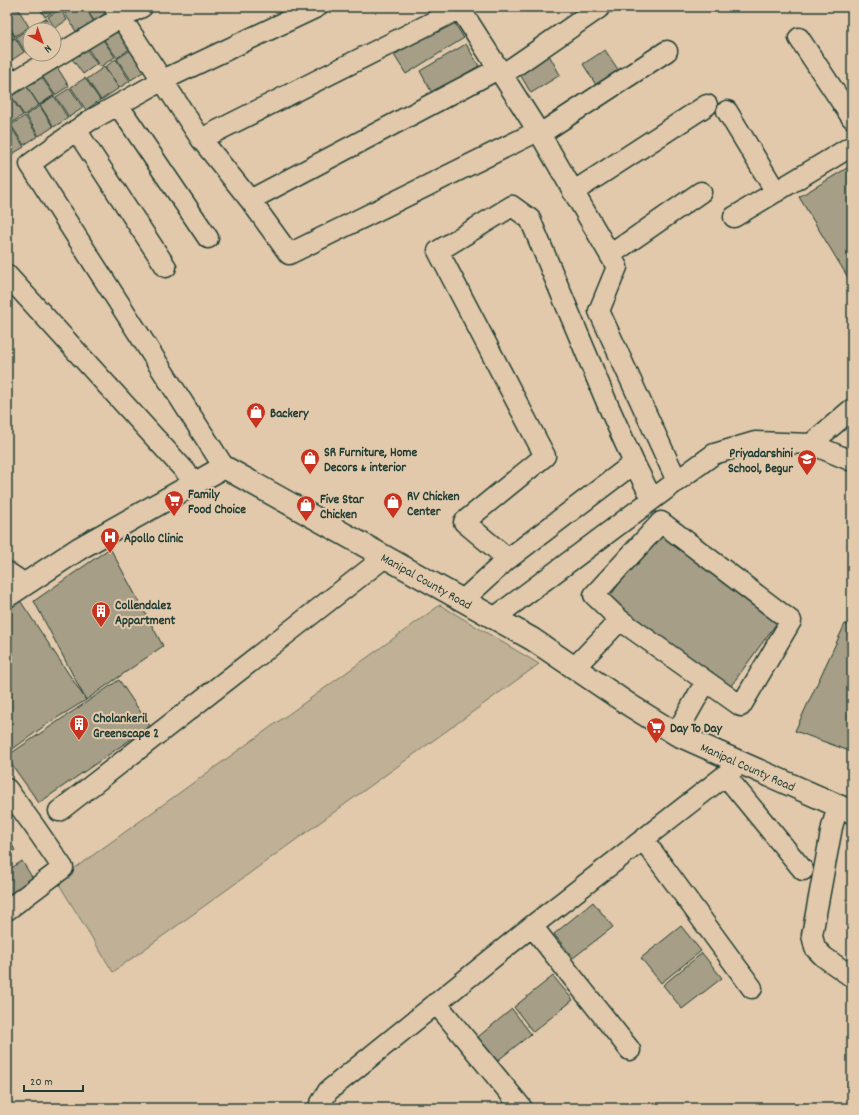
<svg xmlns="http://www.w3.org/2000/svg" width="859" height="1115" viewBox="0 0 859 1115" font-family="Dekko,sans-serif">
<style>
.green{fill:#bfb096;stroke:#6f7665}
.building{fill:#a69e86;stroke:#1f3d34}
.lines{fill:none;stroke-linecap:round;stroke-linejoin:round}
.minor-casing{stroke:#1f3d34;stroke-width:23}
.major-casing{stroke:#1f3d34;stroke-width:25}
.minor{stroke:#e2c9ab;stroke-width:20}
.major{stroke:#e2c9ab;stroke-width:22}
.labels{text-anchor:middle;stroke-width:4;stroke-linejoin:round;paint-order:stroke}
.poi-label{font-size:13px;font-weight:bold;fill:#1f3d34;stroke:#e2c9ab;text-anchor:start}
.street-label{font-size:13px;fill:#1f3d34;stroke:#e2c9ab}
</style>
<rect width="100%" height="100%" fill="#e2c9ab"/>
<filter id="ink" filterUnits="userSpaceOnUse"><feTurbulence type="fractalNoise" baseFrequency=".025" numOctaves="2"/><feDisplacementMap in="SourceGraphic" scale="8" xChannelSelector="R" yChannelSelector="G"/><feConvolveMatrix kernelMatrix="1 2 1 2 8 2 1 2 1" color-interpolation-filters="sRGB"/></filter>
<g filter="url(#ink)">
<path class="green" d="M 440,605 L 539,664 L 113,972 L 57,881 Z"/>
<path class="building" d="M 11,7 L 17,7 L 29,27 L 15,36 L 7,23 L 7,10 Z
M 39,7 L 58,7 L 59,8 L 45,17 Z
M 68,7 L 85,7 L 94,22 L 77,33 L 63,10 Z
M 85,7 L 104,7 L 107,12 L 94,21 Z
M 60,9 L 67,20 L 55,28 L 48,17 Z
M 46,18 L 53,29 L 52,30 L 33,30 L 31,27 Z
M 452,19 L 464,38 L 406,74 L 394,55 Z
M 7,26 L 15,37 L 7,42 Z
M 117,27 L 131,48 L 117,58 L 102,37 Z
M 30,28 L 32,30 L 30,30 L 30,51 L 26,53 L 16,37 Z
M 101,37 L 115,57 L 100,67 L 87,47 Z
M 15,38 L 24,52 L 12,60 L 7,52 L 7,44 Z
M 466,44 L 479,66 L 432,93 L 420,71 Z
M 84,46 L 97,64 L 83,74 L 70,56 Z
M 132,49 L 146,70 L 131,80 L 117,59 Z
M 605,50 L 619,71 L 596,85 L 583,64 Z
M 548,53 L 560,75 L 531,93 L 518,71 Z
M 7,57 L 15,69 L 7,74 Z
M 116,59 L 130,81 L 119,88 L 105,67 Z
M 55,64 L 69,86 L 55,95 L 40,73 Z
M 104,67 L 119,88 L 101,100 L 87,79 Z
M 38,72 L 54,95 L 39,105 L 24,82 Z
M 85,78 L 100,100 L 86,110 L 71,87 Z
M 25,84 L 39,105 L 24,115 L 10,94 Z
M 70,88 L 83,108 L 69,117 L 56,97 Z
M 8,93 L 23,115 L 10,124 L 7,120 L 7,94 Z
M 54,96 L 68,118 L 54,127 L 40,105 Z
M 40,106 L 53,127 L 39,136 L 26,115 Z
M 25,116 L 38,136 L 24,145 L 11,125 Z
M 9,124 L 24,147 L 9,156 L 7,152 L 7,126 Z
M 852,165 L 852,284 L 799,197 Z
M 658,529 L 781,617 L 728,690 L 606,602 Z
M 110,548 L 163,646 L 86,700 L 34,601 Z
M 19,599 L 86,700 L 47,724 L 10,751 L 7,746 L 7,607 Z
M 845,624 L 852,626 L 852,752 L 795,731 Z
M 119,680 L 150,726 L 39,803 L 7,758 L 7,756 Z
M 7,837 L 15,850 L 7,855 Z
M 22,861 L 37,885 L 7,904 L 7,864 L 10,869 Z
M 593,902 L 613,927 L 573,958 L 554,934 Z
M 681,926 L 701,951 L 661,983 L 641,958 Z
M 702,953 L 722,978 L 682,1009 L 663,985 Z
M 553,976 L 573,1000 L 533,1032 L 514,1007 Z
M 512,1009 L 531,1034 L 492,1065 L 473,1041 Z"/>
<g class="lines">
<defs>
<path id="minor" d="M 114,7 L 201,139 L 250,200 L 289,254 L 538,131
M 459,7 L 543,139 L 617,267 L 599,311 L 677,481 L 494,618
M 799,38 L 852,118
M 502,75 L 599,8
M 7,86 L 121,17 L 142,7
M 118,105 L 208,238
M 727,111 L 776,192
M 76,130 L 166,267
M 540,134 L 667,51
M 201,139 L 463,7
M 573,192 L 707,105
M 250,200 L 498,69
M 734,217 L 852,146
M 610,255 L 701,192
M 7,275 L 196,483
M 811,444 L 852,409
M 634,463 L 508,559 L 464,522 L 545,456 L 438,251 L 512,206 L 530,219 L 607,403 L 634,463 L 647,489 L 654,498
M 224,467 L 30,164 L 89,121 L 163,80 L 317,7
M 677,481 L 714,454 L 755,442 L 811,444 L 852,461
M 7,572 L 25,584
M 463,600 L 511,556
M 574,668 L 620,620 L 594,595 L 661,522 L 791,621 L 741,706 L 620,620
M 676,734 L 706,681
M 725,775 L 803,870
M 7,789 L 34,826 L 63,868 L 7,910
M 838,806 L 832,827 L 812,935 L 815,948 L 824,957 L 852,977
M 59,811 L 385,557
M 643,839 L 752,988
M 532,926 L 630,1050
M 436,1003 L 522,1108
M 318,1108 L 328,1091 L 532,926 L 741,763"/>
<g id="major">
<path id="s1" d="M 7,596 L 80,548 L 224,467 L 532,639 L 631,706 L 676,734 L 852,812"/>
</g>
</defs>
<use href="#minor" class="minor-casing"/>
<use href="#major" class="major-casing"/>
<use href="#minor" class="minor"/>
<use href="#major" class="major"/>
</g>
</g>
<defs>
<symbol id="shop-pin" viewBox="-11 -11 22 30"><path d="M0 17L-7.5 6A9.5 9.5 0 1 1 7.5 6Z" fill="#c8321e" stroke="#e2c9ab"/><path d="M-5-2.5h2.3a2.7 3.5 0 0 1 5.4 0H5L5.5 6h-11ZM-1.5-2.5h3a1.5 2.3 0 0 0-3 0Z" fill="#fff"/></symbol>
<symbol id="school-pin" viewBox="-11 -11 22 30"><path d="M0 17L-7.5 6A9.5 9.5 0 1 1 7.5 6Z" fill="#c8321e" stroke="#e2c9ab"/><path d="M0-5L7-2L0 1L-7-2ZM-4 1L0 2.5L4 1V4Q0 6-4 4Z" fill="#fff"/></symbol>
<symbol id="supermarket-pin" viewBox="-11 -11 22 30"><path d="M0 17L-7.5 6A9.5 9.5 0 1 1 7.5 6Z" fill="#c8321e" stroke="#e2c9ab"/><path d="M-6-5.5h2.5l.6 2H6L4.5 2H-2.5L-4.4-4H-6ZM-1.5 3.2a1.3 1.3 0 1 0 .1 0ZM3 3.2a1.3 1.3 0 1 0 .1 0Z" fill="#fff"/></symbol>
<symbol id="hospital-pin" viewBox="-11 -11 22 30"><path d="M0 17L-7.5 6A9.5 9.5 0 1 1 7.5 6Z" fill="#c8321e" stroke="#e2c9ab"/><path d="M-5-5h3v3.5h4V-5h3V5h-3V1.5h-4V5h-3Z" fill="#fff"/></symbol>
<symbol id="building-pin" viewBox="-11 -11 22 30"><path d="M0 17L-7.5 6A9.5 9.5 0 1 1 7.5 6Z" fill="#c8321e" stroke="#e2c9ab"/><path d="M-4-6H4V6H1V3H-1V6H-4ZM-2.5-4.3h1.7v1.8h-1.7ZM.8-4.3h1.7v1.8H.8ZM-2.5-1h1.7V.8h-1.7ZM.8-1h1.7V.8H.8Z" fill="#fff"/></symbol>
</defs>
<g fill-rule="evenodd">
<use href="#shop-pin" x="245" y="401" width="22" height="30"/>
<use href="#shop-pin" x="299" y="447" width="22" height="30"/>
<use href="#school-pin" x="796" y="448" width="22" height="30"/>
<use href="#supermarket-pin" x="163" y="489" width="22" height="30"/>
<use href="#shop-pin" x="382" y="491" width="22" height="30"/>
<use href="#shop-pin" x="295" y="494" width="22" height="30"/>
<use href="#hospital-pin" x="99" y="526" width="22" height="30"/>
<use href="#building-pin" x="90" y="600" width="22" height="30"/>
<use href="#building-pin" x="68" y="713" width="22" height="30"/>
<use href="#supermarket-pin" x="645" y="716" width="22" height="30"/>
</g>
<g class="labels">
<g class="poi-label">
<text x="270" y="417">Backery</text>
<text x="324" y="456">SR Furniture, Home<tspan x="324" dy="15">Decors &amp; interior</tspan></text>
<text x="793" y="457" text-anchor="end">Priyadarshini<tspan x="793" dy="15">School, Begur</tspan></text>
<text x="188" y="498">Family<tspan x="188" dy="15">Food Choice</tspan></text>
<text x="407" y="500">RV Chicken<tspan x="407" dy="15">Center</tspan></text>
<text x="320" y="503">Five Star<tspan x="320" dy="15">Chicken</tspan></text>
<text x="124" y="542">Apollo Clinic</text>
<text x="115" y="609">Collendalez<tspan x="115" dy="15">Appartment</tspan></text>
<text x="93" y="722">Cholankeril<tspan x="93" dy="15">Greenscape 2</tspan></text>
<text x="670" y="732">Day To Day</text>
</g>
<g class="street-label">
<text dy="5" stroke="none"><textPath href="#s1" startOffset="485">Manipal County Road</textPath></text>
<text dy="5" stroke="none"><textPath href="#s1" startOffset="857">Manipal County Road</textPath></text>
</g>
</g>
<rect width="859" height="1115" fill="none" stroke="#e2c9ab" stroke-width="24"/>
<rect x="12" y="12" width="835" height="1091" fill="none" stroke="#1f3d34" stroke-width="1.5" filter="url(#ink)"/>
<g transform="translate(42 42) rotate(139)"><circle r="19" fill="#e2c9ab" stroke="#94917b"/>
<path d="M0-3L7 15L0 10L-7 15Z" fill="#c8321e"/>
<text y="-6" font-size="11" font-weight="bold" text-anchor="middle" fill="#1f3d34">N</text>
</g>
<path d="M24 1085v6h59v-6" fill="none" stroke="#1f3d34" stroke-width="2"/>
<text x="30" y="1085" font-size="12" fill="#1f3d34" stroke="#e2c9ab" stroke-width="3" paint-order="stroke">20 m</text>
</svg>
